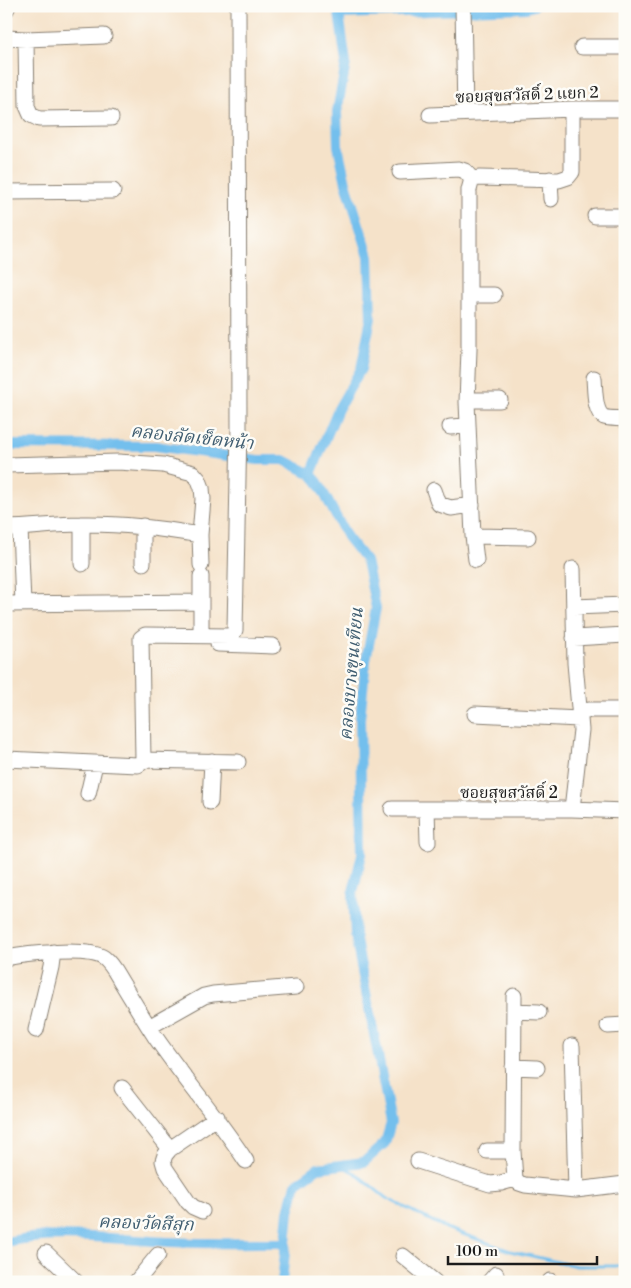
<svg xmlns="http://www.w3.org/2000/svg" width="631" height="1288" viewBox="0 0 631 1288" font-family="'Libre Bodoni','Noto Serif Thai',serif">
<style>
.lines{fill:none;stroke-linecap:round;stroke-linejoin:round}
.stream{stroke:#73bfed;stroke-width:3}
.canal{stroke:#73bfed;stroke-width:10}
.minor-casing{stroke:#887f72;stroke-width:17}
.minor{stroke:#fff;stroke-width:15}
.labels{text-anchor:middle;stroke-width:5;stroke-linejoin:round;paint-order:stroke}
.street-label{font-size:16px;fill:#1c1c1c;stroke:#fdfcf7}
.water-label{font-size:18px;font-style:italic;fill:#3f5d70;stroke:#fdfcf7}
</style>
<rect width="100%" height="100%" fill="#fdfcf7"/>
<filter id="ink" filterUnits="userSpaceOnUse"><feTurbulence type="fractalNoise" baseFrequency=".02" numOctaves="2"/><feDisplacementMap in="SourceGraphic" scale="10" xChannelSelector="R" yChannelSelector="G"/><feConvolveMatrix kernelMatrix="1 2 1 2 8 2 1 2 1" color-interpolation-filters="sRGB"/></filter>
<filter id="wash" filterUnits="userSpaceOnUse"><feTurbulence type="fractalNoise" baseFrequency=".0096" numOctaves="4" result="noise"/><feDisplacementMap in="SourceGraphic" scale="20" xChannelSelector="R" yChannelSelector="G"/><feGaussianBlur stdDeviation="1.12" result="paint"/><feColorMatrix in="noise" values="0 0 0 0 0 0 0 0 0 0 0 0 0 0 0 0 0 1.4 0 .05"/><feComposite in="paint" operator="in"/></filter>
<g filter="url(#wash)">
<rect width="100%" height="100%" fill="#f5e2c9"/>
<g class="lines">
<path class="stream" d="M 340,1165 L 355,1173 L 386,1198 L 446,1228 L 510,1251 L 576,1266 L 625,1266"/>
<path class="canal" d="M 339,14 L 526,8 L 534,6
M 6,445 L 155,446 L 258,460 L 284,460 L 311,474 L 318,482 L 347,537 L 366,561 L 376,608 L 366,660 L 360,719 L 362,854 L 353,892 L 355,935 L 391,1123 L 385,1143 L 364,1162 L 318,1168 L 296,1184 L 289,1212 L 282,1282
M 311,474 L 338,409 L 361,369 L 371,318 L 369,256 L 346,183 L 338,146 L 337,112 L 346,63 L 338,6
M 6,1242 C 57,1230 118,1240 171,1242 C 209,1244 248,1243 286,1243"/>
</g>
</g>
<g filter="url(#ink)">
<g class="lines">
<defs>
<path id="minor" d="M 463,6 L 465,113
M 6,10 L 8,6
M 6,38 L 26,39 L 104,36
M 26,39 L 27,106 L 31,115 L 39,119 L 111,118
M 582,47 L 625,47
M 430,115 L 572,109 L 625,109
M 400,172 L 459,169 L 465,171 L 472,179
M 550,179 L 551,199
M 6,192 L 113,191
M 595,216 L 625,216
M 469,295 L 494,295
M 594,378 C 595,389 594,412 604,417 C 610,419 618,418 625,419
M 467,400 L 500,400
M 450,427 L 467,426
M 6,465 L 118,462 L 163,465 L 193,473 L 199,480 L 202,488 L 203,499 L 200,535 L 201,565
M 434,490 L 439,504 L 451,508 L 472,505
M 6,528 C 31,528 55,524 80,524 C 121,523 160,528 200,535
M 20,528 L 23,604
M 473,536 L 476,560
M 528,537 L 473,536 L 467,402 L 469,350 L 469,190 L 472,179 L 480,178 L 559,180 L 568,177 L 572,172 L 572,109
M 143,563 L 143,526
M 82,564 L 82,524
M 6,604 L 201,602
M 574,607 L 625,605
M 201,630 L 201,576
M 574,638 L 625,635
M 218,644 L 273,646
M 475,714 L 579,719
M 579,714 L 589,710 L 625,710
M 6,759 L 138,765 L 141,763 L 143,760 L 141,638 L 145,635 L 229,636 L 233,634 L 235,630 L 239,427 L 238,6
M 143,760 L 238,762
M 88,794 L 95,764
M 210,802 L 212,761
M 392,809 L 572,809 L 625,811
M 427,809 L 428,842
M 572,809 L 581,730 L 575,663 L 573,569
M 6,958 C 26,954 88,947 104,958 C 112,964 117,975 122,983 C 133,1001 144,1020 156,1038 C 185,1080 218,1118 246,1161
M 514,996 L 513,1151 L 515,1179 L 519,1183 L 525,1185 L 576,1190 L 625,1184
M 514,1011 L 539,1012
M 608,1026 L 625,1025
M 149,1027 L 204,996 L 213,994 L 296,987
M 36,1030 L 51,967 L 53,952
M 572,1046 L 576,1190
M 513,1067 L 537,1068
M 122,1088 L 170,1149 L 217,1117
M 170,1149 L 165,1155 L 163,1161 L 165,1168 L 188,1202 L 193,1207 L 202,1211
M 487,1151 L 513,1151
M 418,1161 L 490,1184 L 501,1183 L 515,1179
M 46,1253 L 76,1282
M 403,1256 L 435,1282
M 136,1282 L 158,1255
M 489,1282 L 496,1274
M 550,1282 L 550,1281"/>
</defs>
<use href="#minor" class="minor-casing"/>
<use href="#minor" class="minor"/>
</g>
</g>
<g class="labels">
<g class="street-label">
<text transform="translate(527 94) rotate(-2)" y="6">ซอยสุขสวัสดิ์ 2 แยก 2</text>
<text x="509" y="798">ซอยสุขสวัสดิ์ 2</text>
</g>
<g class="water-label">
<text transform="translate(192 437) rotate(6)" y="6">คลองลัดเช็ดหน้า</text>
<text transform="translate(351 674) rotate(-85)" y="6">คลองบางขุนเทียน</text>
<text transform="translate(146 1223) rotate(2)" y="6">คลองวัดสีสุก</text>
</g>
</g>
<rect width="631" height="1288" fill="none" stroke="#fdfcf7" stroke-width="25"/>
<path d="M448 1256v8h149v-8" fill="none" stroke="#1c1c1c" stroke-width="2.5"/>
<text x="456" y="1256" font-size="15" fill="#1c1c1c" stroke="#fdfcf7" stroke-width="4" paint-order="stroke">100 m</text>
</svg>
